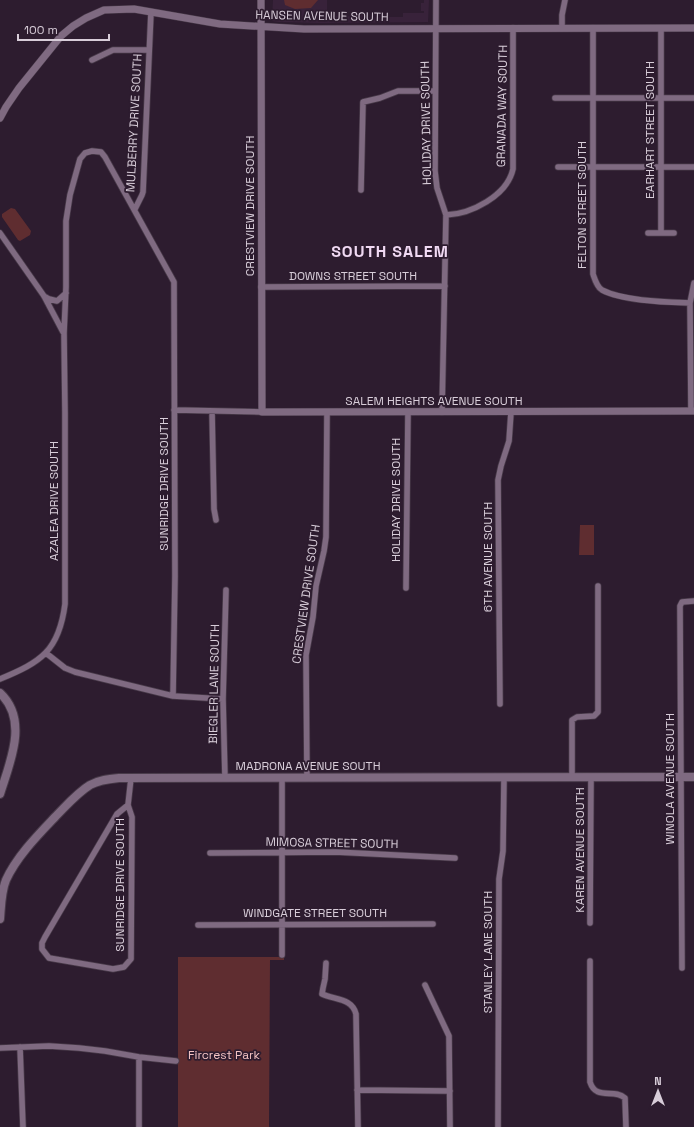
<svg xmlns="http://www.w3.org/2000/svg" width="694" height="1127" viewBox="0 0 694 1127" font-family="'Space Grotesk',sans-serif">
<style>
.built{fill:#38223a}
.green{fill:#5f2d30}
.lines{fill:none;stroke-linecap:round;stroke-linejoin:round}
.minor-casing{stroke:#483a49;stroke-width:7}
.tertiary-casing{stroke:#483a49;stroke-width:8}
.secondary-casing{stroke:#483a49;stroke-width:10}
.minor{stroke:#7f6a81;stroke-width:5.5}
.tertiary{stroke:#7f6a81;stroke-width:7}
.secondary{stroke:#7f6a81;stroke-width:8}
.labels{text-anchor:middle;stroke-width:3.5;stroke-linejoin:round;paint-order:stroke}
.street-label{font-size:12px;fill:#d8cdd9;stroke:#2d1c2f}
.park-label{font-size:12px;fill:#f4c3c3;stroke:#2d1c2f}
.district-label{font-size:16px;font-weight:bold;letter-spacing:1px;fill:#f0d9f3;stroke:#2d1c2f}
</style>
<rect width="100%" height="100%" fill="#2d1c2f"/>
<path class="built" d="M 273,0 L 327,0 L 327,12 L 324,12 L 325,15 L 361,17 L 361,15 L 363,15 L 364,17 L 403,17 L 403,13 L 424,13 L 424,11 L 421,11 L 421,3 L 424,3 L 424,0 L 429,0 L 428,22 L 321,23 L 279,22 L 272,21 Z"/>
<path class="green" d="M 284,0 L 318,0 L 311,8 L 295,9 L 285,5 Z
M 11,208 L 15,209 L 31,231 L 30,235 L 20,241 L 18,240 L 2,217 L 2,214 Z
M 580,525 L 594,525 L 594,555 L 579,555 Z
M 178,957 L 284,957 L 284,960 L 270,960 L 269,1127 L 178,1127 Z"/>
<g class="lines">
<defs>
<path id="minor" d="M 436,0 L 435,171 L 437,188 L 446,215 L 442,412
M 562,28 L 562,15 L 565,0
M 593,28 L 593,274 C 595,280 597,287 602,290 C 623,301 666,302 690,303
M 661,28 L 661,233 L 674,233
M 92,60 L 113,50 L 149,50
M 555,98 L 694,98
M 558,167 L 694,167
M 361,190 L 363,102 L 380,98 L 398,91 L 435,91
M 135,209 L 142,195 L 143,192 L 151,12
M 446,215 C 471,214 507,196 513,169 L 513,28
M 0,233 L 44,296 L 63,332
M 648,233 L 661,233
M 261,287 L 445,286
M 44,296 L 49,299 L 57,301 L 66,293
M 174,410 L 262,412
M 212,411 L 214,509 L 216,520
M 691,411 L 690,303 L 694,283
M 406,588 L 408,412
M 46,653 L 65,668 L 75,672 L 173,696 L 223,699
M 0,679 C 41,662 59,651 65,604 L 65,413 L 64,333 L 66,287 L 66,221 L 70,195 L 80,159 L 85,153 L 92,151 L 101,152 L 105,157 L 174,282 L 175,576 L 173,696
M 500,704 L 498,480 L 501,466 L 509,441 L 511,412
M 572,777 L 572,720 L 577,717 L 594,716 L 598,712 L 598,586
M 225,778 L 223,699 L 226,590
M 307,778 L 306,655 L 313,617 L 316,586 L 324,551 L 326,537 L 327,413
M 128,805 L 117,814 L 45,937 L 42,943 L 42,949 L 49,958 L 113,969 L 124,967 L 131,959 L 132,817 L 128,805 L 131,778
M 210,853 L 335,852 L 455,858
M 590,923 L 591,777
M 198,925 L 433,924
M 282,955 L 282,778
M 590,961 L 590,1082 C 596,1101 614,1088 625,1098 L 626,1127
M 326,963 L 325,979 L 323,988 L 322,994 C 335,1000 352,998 356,1014 L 358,1127
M 682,968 L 680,606 L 682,602 L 694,601
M 425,985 L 449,1036 L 450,1127
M 20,1047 L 23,1127
M 0,1048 L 49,1046 L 79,1048 L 105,1051 L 139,1057 L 176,1061
M 139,1057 L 139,1127
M 357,1090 L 450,1091
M 498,1127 L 499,879 L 503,851 L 504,778"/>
<path id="tertiary" d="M 261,0 L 262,412 L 694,411
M 0,118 L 6,107 L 19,88 L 61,36 L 73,26 L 86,18 L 104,10 L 134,9 L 220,24 L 304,29 L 694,28"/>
<path id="secondary" d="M 0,693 C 29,720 10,762 0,794
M 0,919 C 1,907 1,892 6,880 C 17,856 38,835 56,816 C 67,805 77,793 90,785 C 99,780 109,779 119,778 L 694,777"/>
</defs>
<use href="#minor" class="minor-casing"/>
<use href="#tertiary" class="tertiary-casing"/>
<use href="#secondary" class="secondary-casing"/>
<use href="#minor" class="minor"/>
<use href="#tertiary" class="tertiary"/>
<use href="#secondary" class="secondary"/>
</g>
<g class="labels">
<g class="street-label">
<text transform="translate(322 16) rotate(1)" y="4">HANSEN AVENUE SOUTH</text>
<text transform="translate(502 106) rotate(-89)" y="4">GRANADA WAY SOUTH</text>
<text transform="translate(134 123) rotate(-87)" y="4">MULBERRY DRIVE SOUTH</text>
<text transform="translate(426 123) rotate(-91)" y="4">HOLIDAY DRIVE SOUTH</text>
<text transform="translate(650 130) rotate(-90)" y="4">EARHART STREET SOUTH</text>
<text transform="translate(582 205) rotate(-90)" y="4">FELTON STREET SOUTH</text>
<text transform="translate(250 206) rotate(-90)" y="4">CRESTVIEW DRIVE SOUTH</text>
<text x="353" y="280">DOWNS STREET SOUTH</text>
<text x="434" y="405">SALEM HEIGHTS AVENUE SOUTH</text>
<text transform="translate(164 484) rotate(-90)" y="4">SUNRIDGE DRIVE SOUTH</text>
<text transform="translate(396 500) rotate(-90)" y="4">HOLIDAY DRIVE SOUTH</text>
<text transform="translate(54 501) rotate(-90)" y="4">AZALEA DRIVE SOUTH</text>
<text transform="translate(488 557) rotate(-90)" y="4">6TH AVENUE SOUTH</text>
<text transform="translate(306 594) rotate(-82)" y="4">CRESTVIEW DRIVE SOUTH</text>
<text transform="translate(214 684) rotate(-89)" y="4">BIEGLER LANE SOUTH</text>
<text x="308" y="770">MADRONA AVENUE SOUTH</text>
<text transform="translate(670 779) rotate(-90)" y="4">WINOLA AVENUE SOUTH</text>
<text transform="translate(332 843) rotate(1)" y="4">MIMOSA STREET SOUTH</text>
<text transform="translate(580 850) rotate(-90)" y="4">KAREN AVENUE SOUTH</text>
<text transform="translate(120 885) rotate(-90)" y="4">SUNRIDGE DRIVE SOUTH</text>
<text x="315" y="917">WINDGATE STREET SOUTH</text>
<text transform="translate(488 952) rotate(-90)" y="4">STANLEY LANE SOUTH</text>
</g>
<g class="park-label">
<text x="224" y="1059">Fircrest Park</text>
</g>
<g class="district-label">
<text x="390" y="257">SOUTH SALEM</text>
</g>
</g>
<g transform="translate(658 1091)" stroke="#2d1c2f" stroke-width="3" paint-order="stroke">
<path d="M0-3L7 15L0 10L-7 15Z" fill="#d8cdd9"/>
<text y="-6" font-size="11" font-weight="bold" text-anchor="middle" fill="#d8cdd9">N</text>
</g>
<path d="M18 34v6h91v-6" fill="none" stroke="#d8cdd9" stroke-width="2"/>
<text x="24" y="34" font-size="12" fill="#d8cdd9" stroke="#2d1c2f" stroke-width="3" paint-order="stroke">100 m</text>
</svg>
